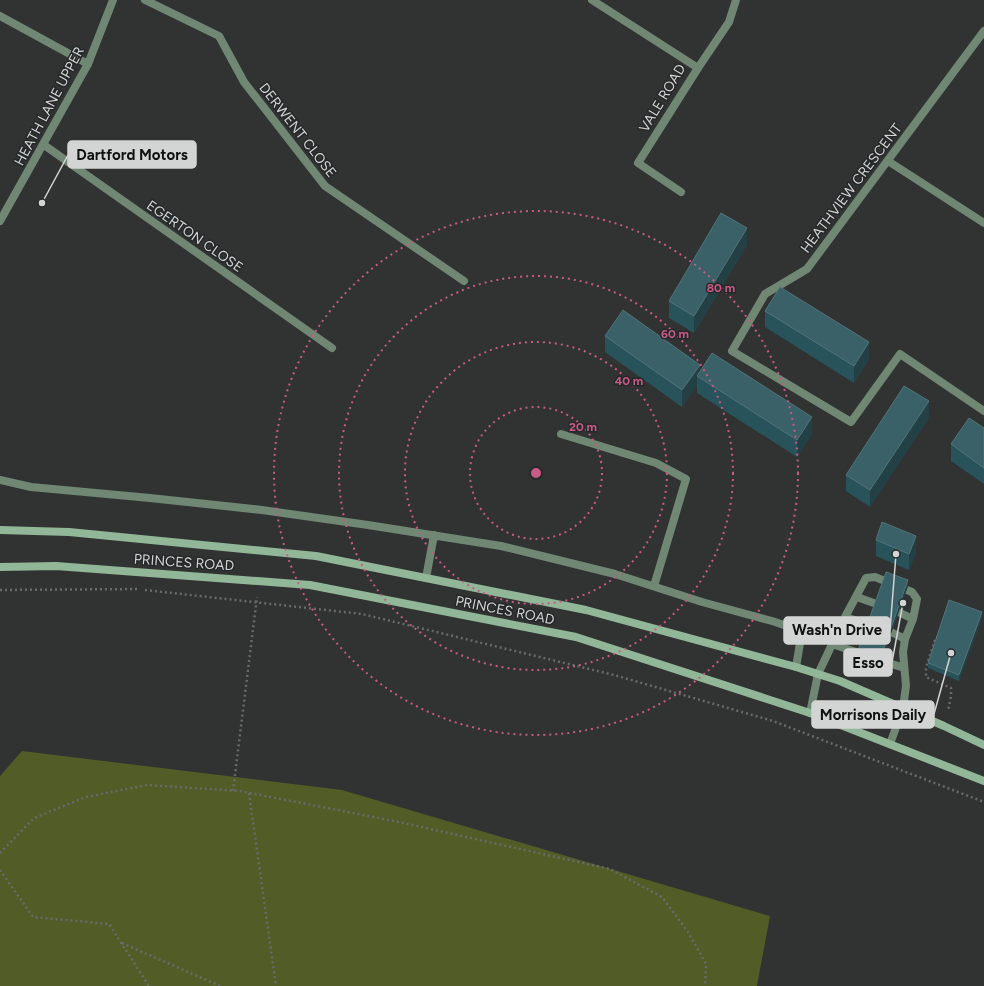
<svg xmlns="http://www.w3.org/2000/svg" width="984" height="986" viewBox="0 0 984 986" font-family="Figtree,sans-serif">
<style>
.green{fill:#515c26}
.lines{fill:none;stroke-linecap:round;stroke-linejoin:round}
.path{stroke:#686b6a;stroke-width:2.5;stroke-dasharray:2 3;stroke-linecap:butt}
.service{stroke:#708774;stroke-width:8}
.minor{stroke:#708774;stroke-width:8}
.tertiary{stroke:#708774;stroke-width:8}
.secondary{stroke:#92b798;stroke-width:8}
.wall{fill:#28535b}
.shaded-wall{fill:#234045}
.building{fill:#3a6168;stroke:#527379}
.ring{fill:none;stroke:#c85a86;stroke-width:2;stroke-dasharray:2 4}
.labels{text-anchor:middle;stroke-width:3;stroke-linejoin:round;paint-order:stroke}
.street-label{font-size:14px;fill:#d3d5d5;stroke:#262929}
.centre{fill:#c85a86;stroke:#262929;stroke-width:2}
.ring-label{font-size:12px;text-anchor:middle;font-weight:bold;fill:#c85a86;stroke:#262929;stroke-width:3;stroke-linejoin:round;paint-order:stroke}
.leader{fill:none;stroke:#d3d5d5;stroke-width:1.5}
.callout-dot{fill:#d3d5d5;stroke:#262929;stroke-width:1.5}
.callout{fill:#d3d5d5;stroke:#d3d5d5;stroke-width:1.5}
.callout-label{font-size:15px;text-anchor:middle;font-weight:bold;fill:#111}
</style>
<rect width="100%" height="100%" fill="#303332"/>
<path class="green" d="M 22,751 L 342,790 L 770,916 L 757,986 L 0,986 L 0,776 Z"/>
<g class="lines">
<path class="path" d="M 0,590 L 140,589
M 145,590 L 362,614 L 614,675 L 773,721 L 984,802
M 938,637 L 936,637 L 926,667 L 926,677 L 951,688 L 951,696 L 948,711
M 233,791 L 257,597
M 249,793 L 276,986
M 0,853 L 34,818 L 86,797 L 147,785 L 240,791 L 399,822 L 610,869 L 662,897 L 688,932 L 706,964 L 705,986
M 0,870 L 33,917 L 109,924 L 149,986
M 122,943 L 220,986"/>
<path class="service" d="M 561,434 L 656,463 L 686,479 L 654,586
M 857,597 L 896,611 L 913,619
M 845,617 L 889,631 L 905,639
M 832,644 L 904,668
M 810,713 L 818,674 L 845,617 L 866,578 L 875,577 L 912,592 L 917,599 L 913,619 L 905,639 L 903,652 L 906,686 L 903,708 L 890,744"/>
<path class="minor" d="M 145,0 L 219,36 L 244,82 L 325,186 L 464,281
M 592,0 L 698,68 L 638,163 L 681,192
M 0,16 L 88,64
M 984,31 L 807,269 L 765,294 L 732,351 L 851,422 L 900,354 L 984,411
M 698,68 L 729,22 L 736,0
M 44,145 L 332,348
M 888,161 L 984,223
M 0,480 L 31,487 L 150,498 L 262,510 L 368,525 L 501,546 L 615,574 L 702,602 L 772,621 L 802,631 L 796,667
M 426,578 L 434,535"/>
<path class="tertiary" d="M 0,221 L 88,64 L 113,0"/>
<path class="secondary" d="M 0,530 L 69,532 L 316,556 L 586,610 L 796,667 L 840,681 L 944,726 L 984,745
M 0,567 L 56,566 L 310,585 L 576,637 L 810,713 L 984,781"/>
</g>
<path class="wall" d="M 747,245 L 694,333 L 669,318 L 669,301 Z
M 765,311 L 869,359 L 854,383 L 765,327 Z
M 605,336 L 700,372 L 812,434 L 797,457 L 697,393 L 697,385 L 682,407 L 605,352 Z
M 929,418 L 870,507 L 846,491 L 846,475 Z
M 984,428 L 984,484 L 951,461 L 951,444 Z
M 876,540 L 916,553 L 909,570 L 876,556 Z
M 908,586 L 878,670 L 856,662 L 856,656 Z
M 982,618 L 959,681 L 928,668 L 928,663 Z"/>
<path class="shaded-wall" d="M 747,228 L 747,245 L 694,333 L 694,316 Z
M 869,342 L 869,359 L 854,383 L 854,366 Z
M 700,365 L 700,378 L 697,376 L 697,385 L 682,407 L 682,390 Z
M 929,401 L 929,418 L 870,507 L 870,490 Z
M 812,417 L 812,434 L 797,457 L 797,440 Z
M 916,536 L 916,553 L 909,570 L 909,554 Z
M 908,580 L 908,586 L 878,670 L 878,665 Z
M 982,612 L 982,618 L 959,681 L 959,675 Z"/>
<path class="building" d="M 721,213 L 747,228 L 694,316 L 669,301 Z
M 780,287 L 869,342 L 854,366 L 765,311 Z
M 623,310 L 700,365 L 682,390 L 605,336 Z
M 712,353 L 812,417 L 797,440 L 697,376 Z
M 904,386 L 929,401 L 870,490 L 846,475 Z
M 969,418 L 984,428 L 984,468 L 951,444 Z
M 882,522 L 916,536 L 909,554 L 876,540 Z
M 886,572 L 908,580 L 878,665 L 856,656 Z
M 949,600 L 982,612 L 959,675 L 928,663 Z"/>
<g class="ring">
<circle cx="536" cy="473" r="66"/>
<circle cx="536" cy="473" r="131"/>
<circle cx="536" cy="473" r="197"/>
<circle cx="536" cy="473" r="262"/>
</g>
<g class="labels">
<g class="street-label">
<text transform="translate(662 98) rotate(-59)" y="5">VALE ROAD</text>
<text transform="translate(49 106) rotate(-62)" y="5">HEATH LANE UPPER</text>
<text transform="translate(298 130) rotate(52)" y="5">DERWENT CLOSE</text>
<text transform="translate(851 188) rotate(-53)" y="5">HEATHVIEW CRESCENT</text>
<text transform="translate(195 236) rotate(35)" y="5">EGERTON CLOSE</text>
<text transform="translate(184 562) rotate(4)" y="5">PRINCES ROAD</text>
<text transform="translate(505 610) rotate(11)" y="5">PRINCES ROAD</text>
</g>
</g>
<circle cx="536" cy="473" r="6" class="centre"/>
<g class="ring-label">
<text x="721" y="292">80 m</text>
<text x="675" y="338">60 m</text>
<text x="629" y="385">40 m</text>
<text x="583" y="431">20 m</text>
</g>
<path class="leader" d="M42 203L68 155M896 554L890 630M903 603L892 662M951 653L934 714"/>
<g class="callout-dot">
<circle cx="42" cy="203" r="4"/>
<circle cx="896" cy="554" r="4"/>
<circle cx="903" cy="603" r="4"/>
<circle cx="951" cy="653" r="4"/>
</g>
<g class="callout">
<rect x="68" y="141" width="128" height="27" rx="4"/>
<rect x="784" y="617" width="106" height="27" rx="4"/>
<rect x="844" y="649" width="48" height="27" rx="4"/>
<rect x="812" y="701" width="122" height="27" rx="4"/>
</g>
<g class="callout-label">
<text x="132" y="160">Dartford Motors</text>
<text x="837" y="635">Wash'n Drive</text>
<text x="868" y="668">Esso</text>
<text x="873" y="720">Morrisons Daily</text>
</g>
</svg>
